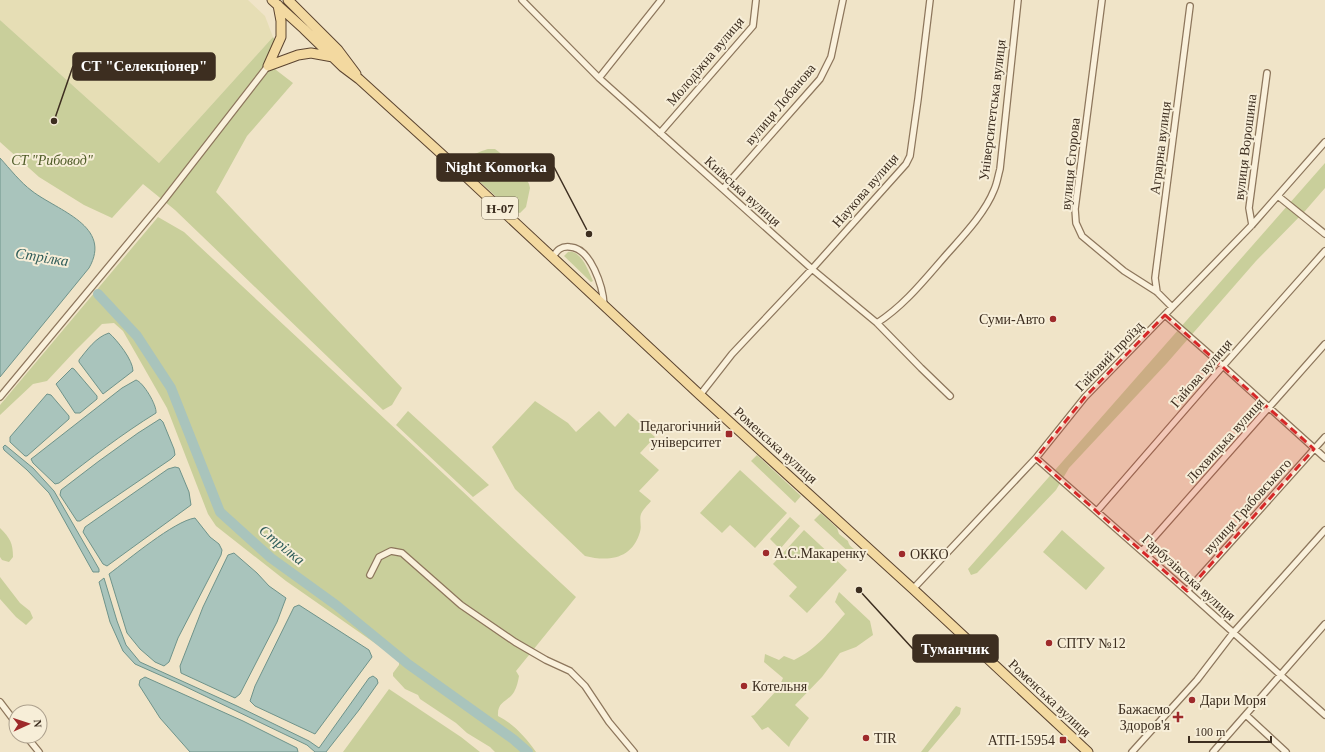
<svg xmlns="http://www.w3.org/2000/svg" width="1325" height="752" viewBox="0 0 1325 752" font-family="'Times New Roman',serif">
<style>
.farmland{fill:#e6deb5}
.green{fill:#c9cf9b}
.water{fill:#a9c4bc;stroke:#6f938a}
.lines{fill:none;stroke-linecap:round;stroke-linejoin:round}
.river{stroke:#a9c4bc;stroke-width:10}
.street-casing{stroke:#8d765c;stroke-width:8}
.primary-casing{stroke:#5b4430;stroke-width:11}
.street{stroke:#faf1dc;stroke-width:5.5}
.primary{stroke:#f3d9a0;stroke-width:9}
.marked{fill:#d62828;fill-opacity:0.2;stroke:#d62828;stroke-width:3;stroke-dasharray:8 5;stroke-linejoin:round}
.poi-dot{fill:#9e2a2b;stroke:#f7eed8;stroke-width:1.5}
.labels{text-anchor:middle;stroke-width:4;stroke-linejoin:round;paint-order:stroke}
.shield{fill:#f7eed8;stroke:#756857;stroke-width:1}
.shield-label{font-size:13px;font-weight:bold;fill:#3d2e20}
.street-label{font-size:14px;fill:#3d2e20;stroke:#f7eed8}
.park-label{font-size:14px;font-style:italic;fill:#4d5a26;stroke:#f7eed8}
.poi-label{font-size:14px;fill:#3d2e20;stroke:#f7eed8;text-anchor:start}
.water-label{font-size:15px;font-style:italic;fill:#2f5d5a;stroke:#f7eed8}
.leader{fill:none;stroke:#3d2e20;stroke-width:1.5}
.callout-dot{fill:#3d2e20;stroke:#f7eed8;stroke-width:1.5}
.callout{fill:#3d2e20;stroke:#3d2e20;stroke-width:1.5}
.callout-label{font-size:15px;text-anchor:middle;font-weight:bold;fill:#fff}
</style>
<rect width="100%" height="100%" fill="#f0e4c8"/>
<path class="farmland" d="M 0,0 L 248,0 L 265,16 L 273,37 L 159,163 L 0,20 Z"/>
<path class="green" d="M 0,20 L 159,163 L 273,37 L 277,44 L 267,63 L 293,83 L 247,136 L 216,192 L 402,388 L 392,405 L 383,410 L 175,210 L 143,184 L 112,218 L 84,205 L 39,177 L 0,142 Z
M 488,149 L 495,149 L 499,152 L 526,178 L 529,184 L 530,188 L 526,207 L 520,213 L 512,211 L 468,171 C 462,156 477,153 488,149 Z
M 1325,163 L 1325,188 L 1305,211 L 1256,261 L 1167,363 L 1069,468 L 1056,490 L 977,573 L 971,575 L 968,569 Z
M 158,217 L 184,232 L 576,597 L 516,671 L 519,676 C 518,681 517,687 514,692 C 508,702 497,701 498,716 C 514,724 526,738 536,752 L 495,752 L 490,747 L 467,733 L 456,723 L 420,699 L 418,695 L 405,689 L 393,676 L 393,673 L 399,665 L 399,660 L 286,581 L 216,526 L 208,514 L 167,408 L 123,331 L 114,323 L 102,324 L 75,351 L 47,381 L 33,384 L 0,415 L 0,405 Z
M 568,252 C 582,250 588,271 593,281 L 591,282 L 564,256 Z
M 535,401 L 568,423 L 576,432 L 599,411 L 615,427 L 628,413 L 655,437 L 640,453 L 659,470 L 639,491 L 651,501 C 648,505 643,509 641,514 C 639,519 642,526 640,532 C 632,559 609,562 585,556 L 515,489 L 492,447 Z
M 408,411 L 489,485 L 473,497 L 396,425 Z
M 757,455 L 801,496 L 795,503 L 751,461 Z
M 740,470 L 787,513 L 755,548 L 730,525 L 722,533 L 700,513 Z
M 821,513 L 837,528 L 839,534 L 848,541 C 849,548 856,549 860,553 L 862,553 L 860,557 L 854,557 L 814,520 Z
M 790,517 L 800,526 L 780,549 L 770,539 Z
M 0,528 C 10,538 13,543 13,557 L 9,562 L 2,560 L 0,557 Z
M 804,530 L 847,570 L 807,613 L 789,596 L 797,587 L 773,564 Z
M 1062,530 L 1105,568 L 1086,590 L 1043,552 Z
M 0,577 L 20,603 L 30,611 L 33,618 L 26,625 L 16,617 L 0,599 Z
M 839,592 L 870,621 L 873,635 L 856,647 L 840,653 L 822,677 L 795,705 L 809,718 L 791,742 L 789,747 L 768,727 L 762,730 L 751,716 L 754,715 L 778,689 L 783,678 L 764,662 L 765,654 L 779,660 L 784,656 L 794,660 C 817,649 829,632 845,614 L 835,602 Z
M 389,689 L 461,737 L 480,752 L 343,752 Z
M 956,706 L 961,708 L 960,714 L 928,752 L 921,752 Z"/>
<path class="water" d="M 0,158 C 10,169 20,182 32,191 C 58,211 113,226 89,268 L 0,377 Z
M 109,333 C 117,340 133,360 133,371 L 103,394 L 79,362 L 79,360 C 87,350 96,337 109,333 Z
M 72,368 L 74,369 L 97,396 L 97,399 L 80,413 L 75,413 L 56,384 Z
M 136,380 C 143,382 157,405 156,413 C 122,434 91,458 59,483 L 55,484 L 33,463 L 31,459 L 35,456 L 122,388 Z
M 47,394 L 51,395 L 69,416 L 69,419 L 27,456 L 25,456 L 10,442 L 10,437 Z
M 160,419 L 163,422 L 174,449 L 175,455 L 171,459 L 80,521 L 77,521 L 60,495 L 61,490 L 99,461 L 138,433 Z
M 5,445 L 33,468 L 54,491 L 99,569 L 99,572 L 93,572 L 49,493 L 27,470 L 4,450 L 3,447 Z
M 175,467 L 179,468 L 189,492 L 191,505 L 107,566 L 103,564 L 83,532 L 85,527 L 168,469 Z
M 195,518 L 210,537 L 219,544 L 222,550 L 221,555 L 178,638 L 169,662 L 164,666 L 155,662 L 140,649 L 127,633 L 109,574 C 128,560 174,521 195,518 Z
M 234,553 L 257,573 L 269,586 L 286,598 L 277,622 L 240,694 L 235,698 L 181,673 L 180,666 L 203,607 L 228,555 Z
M 104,578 L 117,621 L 126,645 L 140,662 L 237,706 L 309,741 L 319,748 L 369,678 L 373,676 L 377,679 L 378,683 L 359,710 L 326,752 L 315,752 L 307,745 L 180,684 L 135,664 L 123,651 L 110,622 L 99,582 Z
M 299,605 L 369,650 L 372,657 L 315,734 L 255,706 L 250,701 L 255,686 L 294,607 Z
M 145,677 L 243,721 L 297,748 L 298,752 L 190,752 L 160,718 L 139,685 L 140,680 Z"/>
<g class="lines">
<path class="river" d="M 98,294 L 137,336 L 171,388 L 220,512 L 271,558 L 336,605 L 408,664 L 513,739 L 528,752"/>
<defs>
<path id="street" d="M 522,0 L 599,78 L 812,269 L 877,323 L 921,368 L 950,396
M 1102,0 L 1075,209 L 1076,223 L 1082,236 L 1124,271 L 1157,292 L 1172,307
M 599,78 L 661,0
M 660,133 L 753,26 L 756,0
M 723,189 L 820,79 L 831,57 L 843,0
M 1278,196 L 1325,234
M 1252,225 L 1249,208 L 1267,73
M 553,257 C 557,250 561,246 570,247 C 591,248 603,287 604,305
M 1157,292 L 1155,278 L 1190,6
M 1165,315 L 1223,366 L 1325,458
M 877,323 C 905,305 925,279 947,254 C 963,236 985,213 994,190 C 997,184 998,176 1000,169 L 1018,0
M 700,395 L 732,354 L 812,269 L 906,164 L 910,156 L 918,99 L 930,0
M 0,397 L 164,200 L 268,66
M 1036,458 L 1187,591 L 1325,715
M 1097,511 L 1223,366 L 1325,251
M 1142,551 L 1325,344
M 370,575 L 379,557 L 391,551 L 402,553 L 461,605 L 515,642 L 546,660 L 570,671 L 585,686 L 609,722 L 634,752
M 913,589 L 1036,458 L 1085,397 L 1252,225 L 1325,142
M 1187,591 L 1325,437
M 0,702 L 16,723
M 1246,715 L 1286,752
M 26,736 L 39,752
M 1132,752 L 1197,680 L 1233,633 L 1325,530
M 1213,752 L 1325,624"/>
<path id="primary" d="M 272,0 L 304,29 L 343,67 L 359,79 L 447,159 L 700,395 L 913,589 L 1088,752
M 288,0 L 338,50 L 356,74
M 268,66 L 298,55 L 311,53 L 333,57
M 268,66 L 281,37 L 281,21 L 278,5"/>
</defs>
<use href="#street" class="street-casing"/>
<use href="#primary" class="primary-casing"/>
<use href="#street" class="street"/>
<use href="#primary" class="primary"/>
</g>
<path class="marked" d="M 1165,315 L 1314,449 L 1187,591 L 1036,458 L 1085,397 Z"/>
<g class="poi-dot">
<circle cx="1053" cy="319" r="4"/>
<rect x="725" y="430" width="8" height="8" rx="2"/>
<circle cx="766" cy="553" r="4"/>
<circle cx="902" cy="554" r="4"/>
<circle cx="1049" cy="643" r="4"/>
<circle cx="744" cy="686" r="4"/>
<circle cx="1192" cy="700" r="4"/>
<path d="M1176 711h4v4h4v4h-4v4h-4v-4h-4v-4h4z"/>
<circle cx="866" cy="738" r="4"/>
<rect x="1059" y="736" width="8" height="8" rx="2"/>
</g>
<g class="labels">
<rect class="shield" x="482" y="197" width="36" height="22" rx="3"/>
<g class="shield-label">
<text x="500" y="213">Н-07</text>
</g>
<g class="street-label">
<text transform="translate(705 61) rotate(-50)" y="5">Молодіжна вулиця</text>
<text transform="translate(780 104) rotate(-50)" y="5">вулиця Лобанова</text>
<text transform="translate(992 110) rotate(-83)" y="5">Університетська вулиця</text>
<text transform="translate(1245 147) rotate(-83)" y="5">вулиця Ворошина</text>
<text transform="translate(1160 148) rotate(-83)" y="5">Аграрна вулиця</text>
<text transform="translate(1070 164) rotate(-84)" y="5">вулиця Єгорова</text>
<text transform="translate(865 190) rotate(-49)" y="5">Наукова вулиця</text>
<text transform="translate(743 191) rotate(42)" y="5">Київська вулиця</text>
<text transform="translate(1109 356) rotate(-46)" y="5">Гайовий проїзд</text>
<text transform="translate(1201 373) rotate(-49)" y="5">Гайова вулиця</text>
<text transform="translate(1225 440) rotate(-48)" y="5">Лохвицька вулиця</text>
<text transform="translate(776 445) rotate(42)" y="5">Роменська вулиця</text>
<text transform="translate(1247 506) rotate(-48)" y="5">вулиця Грабовського</text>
<text transform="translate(1189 577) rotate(42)" y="5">Гарбузівська вулиця</text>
<text transform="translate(1050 698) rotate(43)" y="5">Роменська вулиця</text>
</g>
<g class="park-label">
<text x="52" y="165">СТ "Рибовод"</text>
</g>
<g class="poi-label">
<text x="1045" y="324" text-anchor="end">Суми-Авто</text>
<text x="721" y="431" text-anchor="end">Педагогічний<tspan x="721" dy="16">університет</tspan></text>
<text x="774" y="558">А.С.Макаренку</text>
<text x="910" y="559">ОККО</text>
<text x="1057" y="648">СПТУ №12</text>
<text x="752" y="691">Котельня</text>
<text x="1200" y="705">Дари Моря</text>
<text x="1170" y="714" text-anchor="end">Бажаємо<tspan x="1170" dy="16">Здоров'я</tspan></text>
<text x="874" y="743">TIR</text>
<text x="1055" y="745" text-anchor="end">АТП-15954</text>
</g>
<g class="water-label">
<text transform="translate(42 257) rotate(9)" y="5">Стрілка</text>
<text transform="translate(282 545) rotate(39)" y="5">Стрілка</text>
</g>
</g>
<path class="leader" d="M54 121L73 66M589 234L554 167M859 590L913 649"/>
<g class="callout-dot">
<circle cx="54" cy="121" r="4"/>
<circle cx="589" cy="234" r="4"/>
<circle cx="859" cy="590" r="4"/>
</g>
<g class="callout">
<rect x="73" y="53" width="142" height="27" rx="4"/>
<rect x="437" y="154" width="117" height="27" rx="4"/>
<rect x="913" y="635" width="85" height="27" rx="4"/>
</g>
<g class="callout-label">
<text x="144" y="71">СТ "Селекціонер"</text>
<text x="496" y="172">Night Komorka</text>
<text x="955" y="654">Туманчик</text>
</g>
<g transform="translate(28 724) rotate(87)"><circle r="19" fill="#f7eed8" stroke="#ada18e"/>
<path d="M0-3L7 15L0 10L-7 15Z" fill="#9e2a2b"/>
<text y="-6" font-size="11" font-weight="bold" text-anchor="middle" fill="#3d2e20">N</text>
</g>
<path d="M1189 736v6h82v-6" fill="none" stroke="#3d2e20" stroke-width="2"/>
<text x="1195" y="736" font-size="12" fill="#3d2e20" stroke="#f7eed8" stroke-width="3" paint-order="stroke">100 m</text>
</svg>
